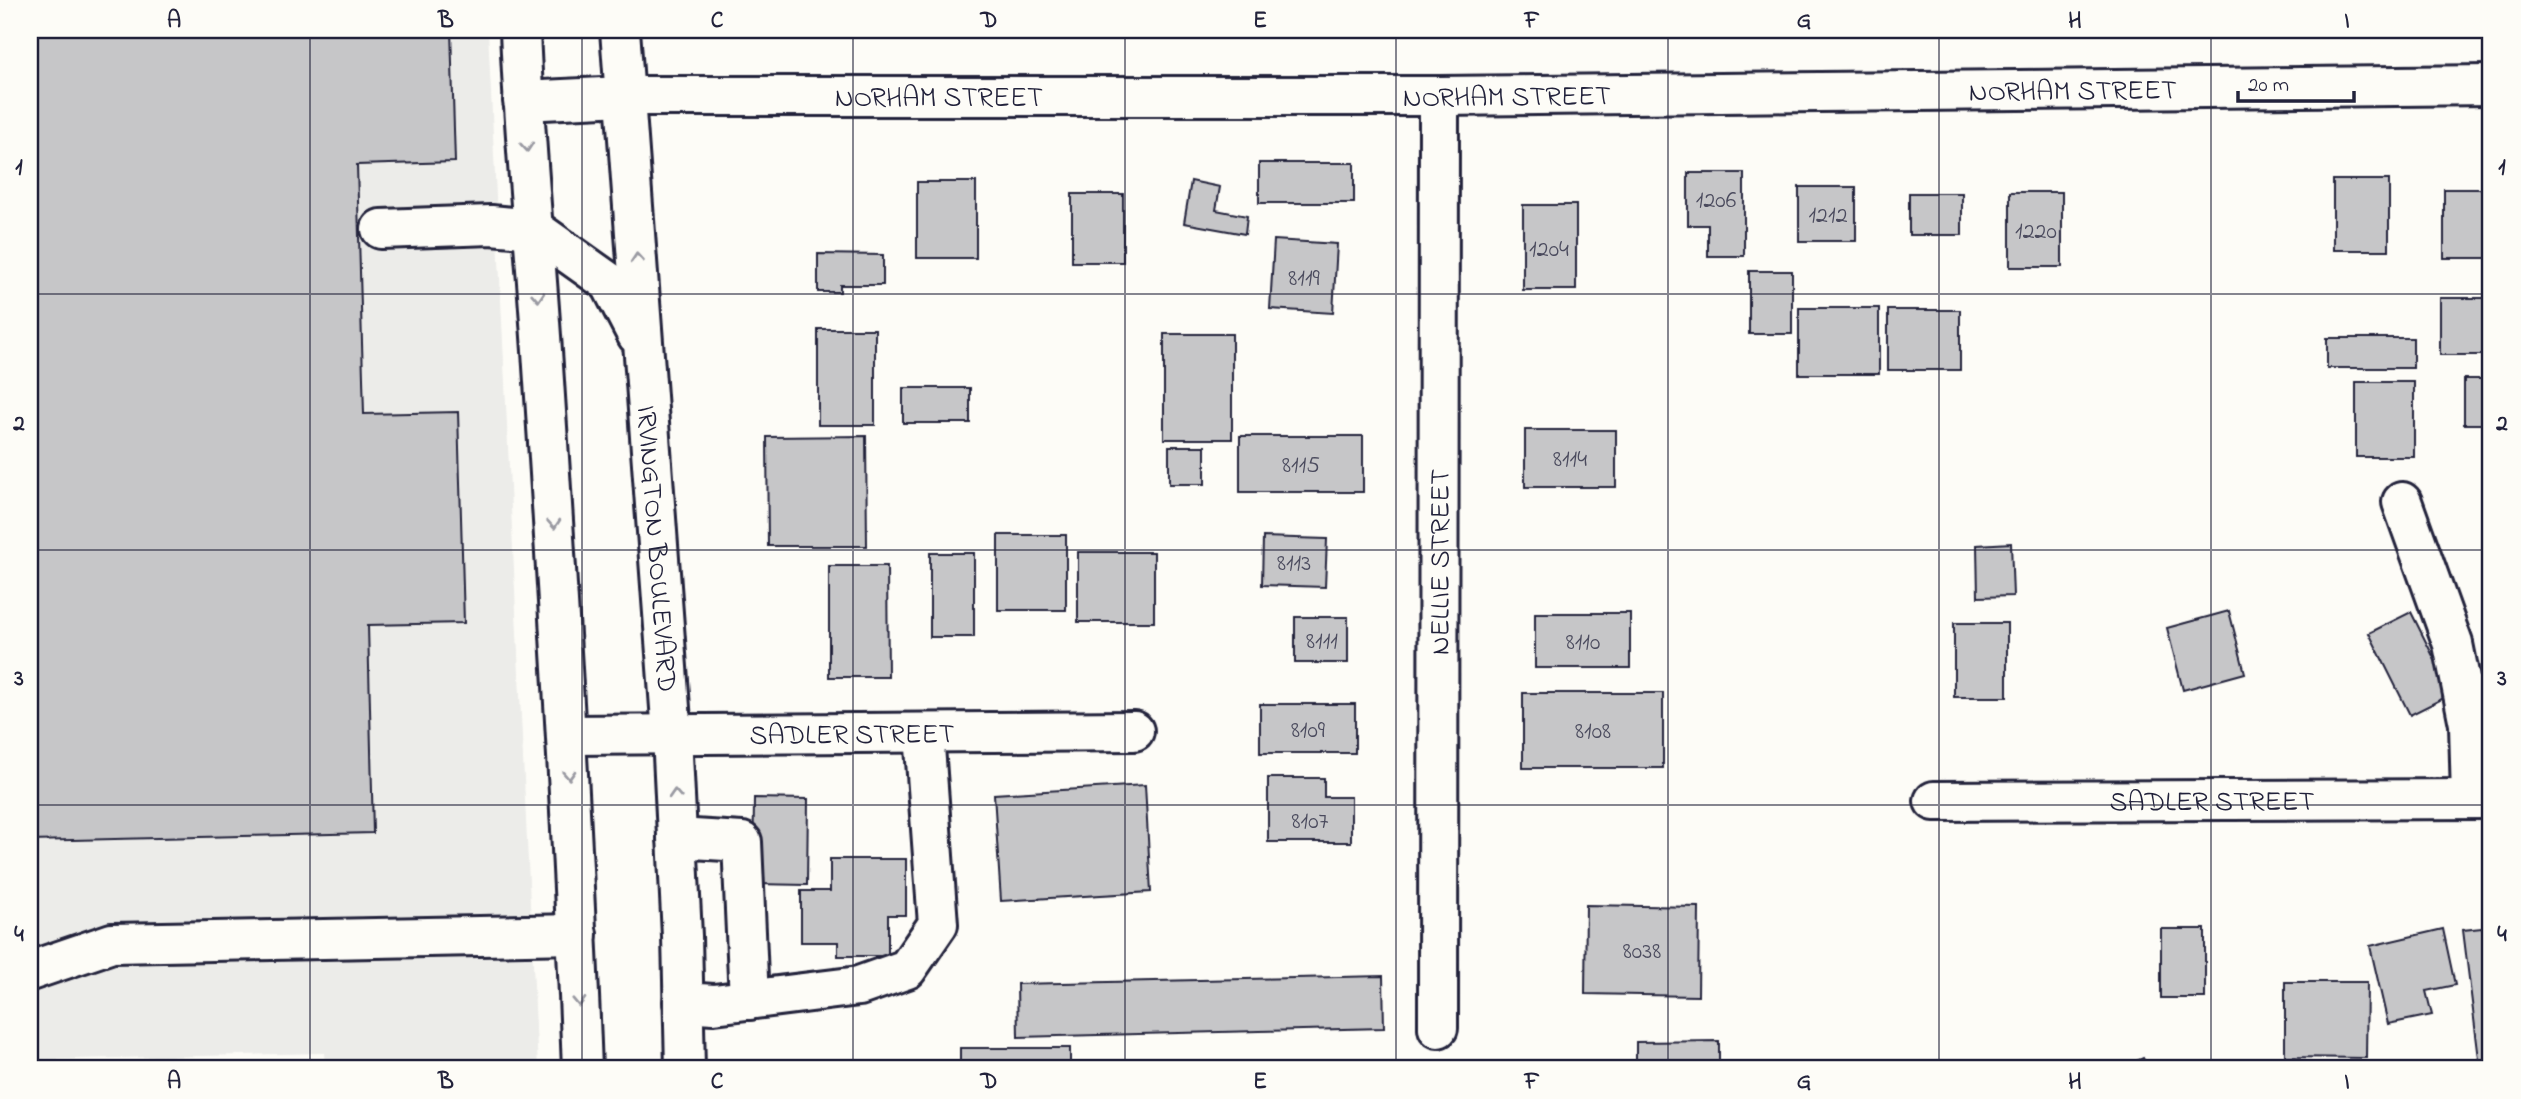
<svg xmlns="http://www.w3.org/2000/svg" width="2521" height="1099" viewBox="0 0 2521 1099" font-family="'Indie Flower',sans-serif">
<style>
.built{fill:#ecece9}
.building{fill:#c6c6c8;stroke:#22223b;stroke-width:2}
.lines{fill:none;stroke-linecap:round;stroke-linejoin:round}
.minor-casing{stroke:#22223b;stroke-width:44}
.major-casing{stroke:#22223b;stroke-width:44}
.minor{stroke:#fdfcf7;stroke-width:38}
.major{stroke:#fdfcf7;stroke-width:38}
.oneway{stroke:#9a9aa2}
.grid{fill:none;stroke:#22223b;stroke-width:2;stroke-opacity:0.55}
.labels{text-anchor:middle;stroke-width:5;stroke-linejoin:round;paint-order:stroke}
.number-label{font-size:24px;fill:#4b4b5e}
.street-label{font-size:28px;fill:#22223b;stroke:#fdfcf7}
.neatline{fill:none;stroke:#22223b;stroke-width:2.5}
.grid-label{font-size:23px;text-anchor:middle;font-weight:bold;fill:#22223b}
</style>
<rect width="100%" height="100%" fill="#fdfcf7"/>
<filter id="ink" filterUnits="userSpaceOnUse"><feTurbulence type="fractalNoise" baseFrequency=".0143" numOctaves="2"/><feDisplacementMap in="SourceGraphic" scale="14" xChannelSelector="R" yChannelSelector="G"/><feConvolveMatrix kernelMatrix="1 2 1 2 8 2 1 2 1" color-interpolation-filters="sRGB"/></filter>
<g filter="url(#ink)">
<path class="built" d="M 30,30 L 488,30 L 538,1069 L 325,1069 L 324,1053 L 30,1060 Z"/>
<path class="building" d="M 30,30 L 451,30 L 455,162 L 357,165 L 364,414 L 458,412 L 464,623 L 368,625 L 373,833 L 30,841 Z
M 1259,163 L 1354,163 L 1354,203 L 1259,203 Z
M 1688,173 L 1744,173 L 1744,256 L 1708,256 L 1708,225 L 1688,225 Z
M 2333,180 L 2389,180 L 2389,250 L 2333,250 Z
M 1191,181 L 1220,187 L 1216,210 L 1247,216 L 1245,234 L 1184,223 Z
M 917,182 L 976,182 L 976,258 L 917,258 Z
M 1799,187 L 1856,187 L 1856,241 L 1799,241 Z
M 2444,189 L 2491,189 L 2491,258 L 2444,258 Z
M 2010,192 L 2062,192 L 2062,267 L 2010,267 Z
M 1909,193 L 1962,193 L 1962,235 L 1909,235 Z
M 1072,194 L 1123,194 L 1123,262 L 1072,262 Z
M 1523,205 L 1576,205 L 1576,290 L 1523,290 Z
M 1274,240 L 1337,244 L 1333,313 L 1270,309 Z
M 818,254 L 883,255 L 883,285 L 840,285 L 840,292 L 818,292 Z
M 1749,271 L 1792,271 L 1792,334 L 1749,334 Z
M 2440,298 L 2491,298 L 2491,355 L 2440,355 Z
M 1799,308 L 1879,308 L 1879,374 L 1799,374 Z
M 1888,310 L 1960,310 L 1960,370 L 1888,370 Z
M 818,329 L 875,329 L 875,425 L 818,425 Z
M 1164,334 L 1232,334 L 1232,439 L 1164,439 Z
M 2327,338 L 2413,338 L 2413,368 L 2327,368 Z
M 2464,379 L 2491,379 L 2491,424 L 2464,424 Z
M 2356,382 L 2414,382 L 2414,457 L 2356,457 Z
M 903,388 L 970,388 L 970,423 L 903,423 Z
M 1525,430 L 1616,430 L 1616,487 L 1525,487 Z
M 866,436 L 867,546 L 768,546 L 767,437 Z
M 1240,436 L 1363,436 L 1363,492 L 1240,492 Z
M 1169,446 L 1205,446 L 1205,484 L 1169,484 Z
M 998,535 L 1066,535 L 1066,610 L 998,610 Z
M 1263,537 L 1327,539 L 1325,587 L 1262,585 Z
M 2011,543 L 2013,596 L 1978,597 L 1977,545 Z
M 1078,552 L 1154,552 L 1154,622 L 1078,622 Z
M 930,553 L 974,553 L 974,637 L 930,637 Z
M 829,566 L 887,566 L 888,677 L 829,677 Z
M 2229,611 L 2245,673 L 2183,690 L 2167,628 Z
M 2411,612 L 2452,694 L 2410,715 L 2369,633 Z
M 1535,613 L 1630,613 L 1630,668 L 1535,668 Z
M 1295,617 L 1348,617 L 1348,663 L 1295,663 Z
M 1954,623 L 2007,623 L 2007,697 L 1954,697 Z
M 1523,693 L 1663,693 L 1663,768 L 1523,768 Z
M 1260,704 L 1355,704 L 1355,753 L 1260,753 Z
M 1268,778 L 1324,778 L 1324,797 L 1351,797 L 1351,842 L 1268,842 Z
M 1145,785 L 1151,892 L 1001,901 L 994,794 Z
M 754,798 L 808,799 L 807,885 L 753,884 Z
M 830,859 L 906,859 L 906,915 L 888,915 L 888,956 L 838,956 L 838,942 L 801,942 L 801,891 L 830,891 Z
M 1586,905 L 1699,907 L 1698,996 L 1585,994 Z
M 2491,927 L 2491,1066 L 2480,1067 L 2463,930 Z
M 2161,929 L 2205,929 L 2205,998 L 2161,998 Z
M 2443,929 L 2455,985 L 2426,991 L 2432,1015 L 2388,1024 L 2370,946 Z
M 1383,976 L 1384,1028 L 1018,1037 L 1017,984 Z
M 2285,982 L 2367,982 L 2366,1058 L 2285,1057 Z
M 1719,1041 L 1719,1069 L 1636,1069 L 1636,1042 Z
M 960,1048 L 1070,1048 L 1070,1069 L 960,1069 Z
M 2143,1058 L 2148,1069 L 2119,1069 Z"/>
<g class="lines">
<defs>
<g id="minor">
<path id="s1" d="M 523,101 L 623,96 L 1439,96 L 2491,85"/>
<path d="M 381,229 L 491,225 L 534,229"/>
<path d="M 2402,502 L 2453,644 L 2469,724 L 2471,799"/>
<path id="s2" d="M 568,735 L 1134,731"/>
<path id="s3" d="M 1934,801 L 2491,799"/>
<path d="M 677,838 L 742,842 L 749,1000"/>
<path d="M 30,971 L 112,943 L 577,934"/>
<path d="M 683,1002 L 714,1004 L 859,986 L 907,969 L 938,924 L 924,733"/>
<path id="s4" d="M 1438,1028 L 1439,96"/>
</g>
<g id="major">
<path d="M 520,30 C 524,137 535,244 542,351 C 558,591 573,830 582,1069"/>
<path id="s5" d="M 620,30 L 672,735 L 682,936 L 685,1069"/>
<path d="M 534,229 L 610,283 L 637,335"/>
</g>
</defs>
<use href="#minor" class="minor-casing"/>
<use href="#major" class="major-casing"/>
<use href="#minor" class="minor"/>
<use href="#major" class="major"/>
</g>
<defs><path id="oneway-chevron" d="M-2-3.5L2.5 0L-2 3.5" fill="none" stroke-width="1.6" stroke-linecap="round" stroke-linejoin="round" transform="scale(1.75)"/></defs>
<g class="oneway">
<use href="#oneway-chevron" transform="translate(527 147) rotate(85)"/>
<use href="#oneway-chevron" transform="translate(637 258) rotate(-95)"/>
<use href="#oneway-chevron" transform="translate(538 297) rotate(86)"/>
<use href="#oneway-chevron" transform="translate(554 524) rotate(86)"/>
<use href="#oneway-chevron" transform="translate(569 775) rotate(87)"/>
<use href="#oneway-chevron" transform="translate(675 794) rotate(-93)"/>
<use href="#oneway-chevron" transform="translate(579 1002) rotate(88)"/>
</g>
</g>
<path class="grid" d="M 310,30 L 310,1069M 582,30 L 582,1069M 853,30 L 853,1069M 1125,30 L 1125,1069M 1396,30 L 1396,1069M 1668,30 L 1668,1069M 1939,30 L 1939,1069M 2211,30 L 2211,1069M 30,294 L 2491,294M 30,550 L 2491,550M 30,805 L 2491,805"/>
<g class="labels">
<g class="number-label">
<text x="1716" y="207">1206</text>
<text x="1828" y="222">1212</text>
<text x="2036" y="238">1220</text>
<text x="1549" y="256">1204</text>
<text x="1304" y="285">8119</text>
<text x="1570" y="466">8114</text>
<text x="1301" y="472">8115</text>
<text x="1294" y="570">8113</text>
<text x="1322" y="648">8111</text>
<text x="1583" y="649">8110</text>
<text x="1308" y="737">8109</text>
<text x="1593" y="738">8108</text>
<text x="1310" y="828">8107</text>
<text x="1642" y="958">8038</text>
</g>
<g class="street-label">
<text dy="10" stroke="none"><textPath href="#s1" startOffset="1550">NORHAM STREET</textPath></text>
<text dy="10" stroke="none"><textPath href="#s1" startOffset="984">NORHAM STREET</textPath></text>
<text dy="10" stroke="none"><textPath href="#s1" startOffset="416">NORHAM STREET</textPath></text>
<text dy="10" stroke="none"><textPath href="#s5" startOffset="520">IRVINGTON BOULEVARD</textPath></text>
<text dy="10" stroke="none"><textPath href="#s4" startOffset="466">NELLIE STREET</textPath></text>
<text dy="10" stroke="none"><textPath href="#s2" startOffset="284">SADLER STREET</textPath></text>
<text dy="10" stroke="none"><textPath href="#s3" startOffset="278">SADLER STREET</textPath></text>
</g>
</g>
<rect width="2521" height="1099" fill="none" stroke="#fdfcf7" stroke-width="77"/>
<path d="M2238 91v10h116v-10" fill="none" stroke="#22223b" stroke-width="3.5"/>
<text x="2248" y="91" font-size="21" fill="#22223b" stroke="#fdfcf7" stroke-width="5" paint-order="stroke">20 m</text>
<rect x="38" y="38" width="2444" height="1022" class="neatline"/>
<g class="grid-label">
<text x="174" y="27">A</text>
<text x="446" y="27">B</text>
<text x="717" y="27">C</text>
<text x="989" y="27">D</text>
<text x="1260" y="27">E</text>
<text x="1532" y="27">F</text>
<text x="1804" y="27">G</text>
<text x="2075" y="27">H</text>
<text x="2347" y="27">I</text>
<text x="19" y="174">1</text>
<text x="2502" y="174">1</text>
<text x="19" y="430">2</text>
<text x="2502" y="430">2</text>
<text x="19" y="685">3</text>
<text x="2502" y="685">3</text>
<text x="19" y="941">4</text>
<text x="2502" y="941">4</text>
<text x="174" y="1088">A</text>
<text x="446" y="1088">B</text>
<text x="717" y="1088">C</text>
<text x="989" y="1088">D</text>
<text x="1260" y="1088">E</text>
<text x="1532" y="1088">F</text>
<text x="1804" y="1088">G</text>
<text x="2075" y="1088">H</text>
<text x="2347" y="1088">I</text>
</g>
</svg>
